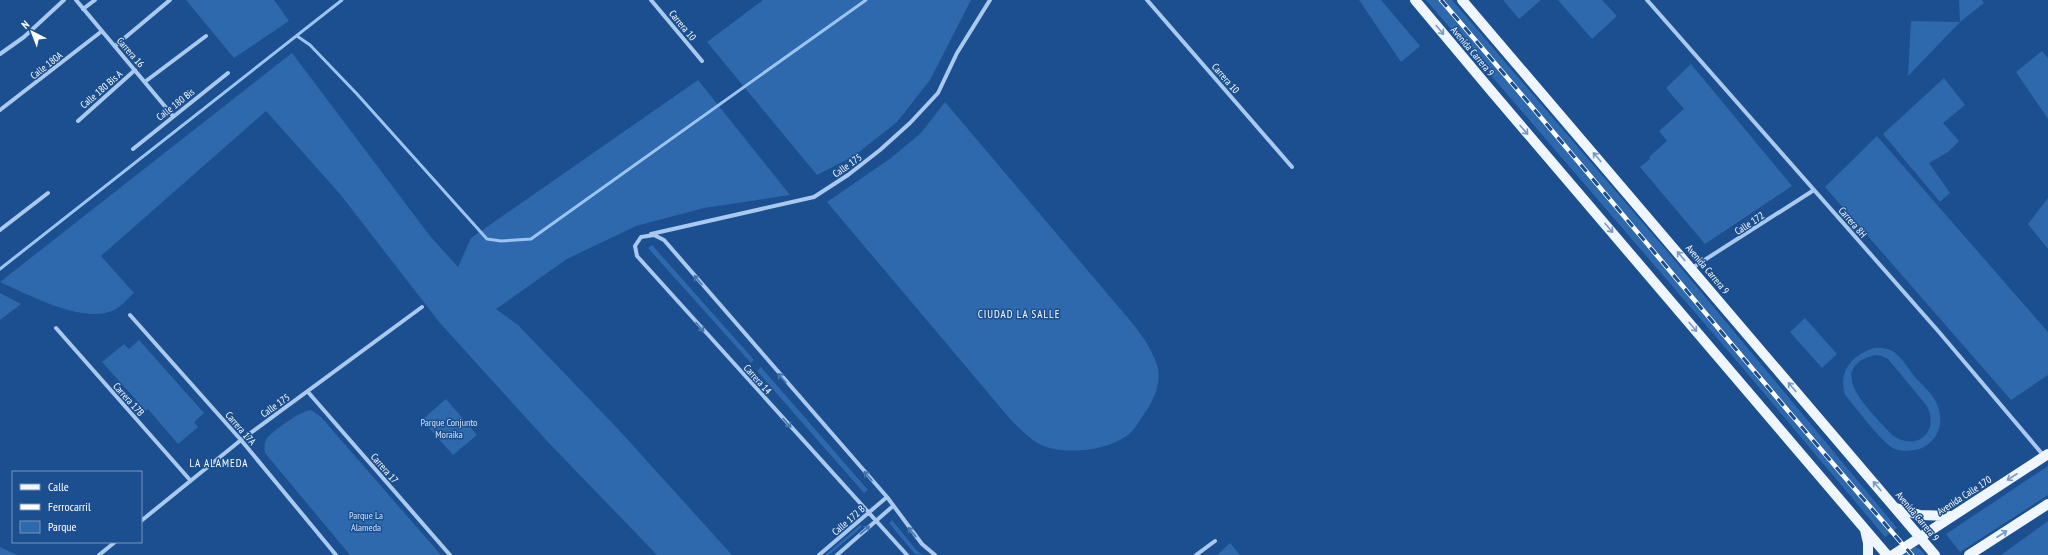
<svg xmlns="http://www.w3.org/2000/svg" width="2048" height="555" viewBox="0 0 2048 555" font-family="'PT Sans Narrow',sans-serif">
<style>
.green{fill:#2e69ad;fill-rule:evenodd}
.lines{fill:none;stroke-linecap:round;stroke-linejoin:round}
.stream{stroke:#9cc4f0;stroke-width:3}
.street{stroke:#a9c9ee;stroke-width:4}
.primary{stroke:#f0f6ff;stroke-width:10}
.rail-casing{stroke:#fff;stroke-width:4.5}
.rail{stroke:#1b4f8f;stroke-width:3;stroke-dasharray:9;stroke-linecap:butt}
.oneway{stroke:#7b9ac1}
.oneway2{stroke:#4674ac}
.labels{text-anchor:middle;stroke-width:3;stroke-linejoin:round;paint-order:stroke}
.street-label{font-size:10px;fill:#fff;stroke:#1b4f8f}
.park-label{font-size:10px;fill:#cfe3fa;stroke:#1b4f8f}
.neighbourhood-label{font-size:11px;letter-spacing:1px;fill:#fff;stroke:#1b4f8f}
</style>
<rect width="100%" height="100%" fill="#1b4f8f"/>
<path class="green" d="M 186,0 L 274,0 L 289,21 L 234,58 Z
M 763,0 L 971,0 L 930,80 L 897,122 L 854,156 L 817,175 L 707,42 Z
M 1359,0 L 1381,0 L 1420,46 L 1401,62 Z
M 1426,0 L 1452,0 L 1667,251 L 1897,528 L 1885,537 L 1741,366 Z
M 1503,0 L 1541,0 L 1519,19 Z
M 1558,0 L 1602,0 L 1617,16 L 1592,39 Z
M 1959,0 L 1982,0 L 1984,3 L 1960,22 L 1908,76 L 1911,21 L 1960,22 Z
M 2042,51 L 2048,58 L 2048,119 L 2016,72 Z
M 292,53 L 430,236 L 458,267 L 471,238 L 698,80 L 790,195 L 704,208 L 636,226 L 567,259 L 496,309 L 518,325 L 618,429 L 732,555 L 657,555 L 548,442 L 440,323 L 340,194 L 266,111 L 101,256 L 134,293 C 127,299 120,308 112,311 C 81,323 29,295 0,282 Z
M 1691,64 L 1792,186 L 1705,244 L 1640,167 L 1650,159 L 1649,157 L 1667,141 L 1659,131 L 1684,109 L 1666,88 Z
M 1944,78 L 1965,105 L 1943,123 L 1959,141 L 1948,152 L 1929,163 L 1950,193 L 1940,202 L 1883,134 Z
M 945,102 L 1133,324 C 1143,337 1154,352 1158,369 C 1161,384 1153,402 1144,414 C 1140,420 1135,429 1129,434 C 1109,451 1063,456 1039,444 C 1029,438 1019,428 1011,420 L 827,202 L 891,158 L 921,133 Z
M 1877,136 L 2048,332 L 2048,375 L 2011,400 L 1825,187 Z
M 2048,198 L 2048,249 L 2028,224 Z
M 652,245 L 754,360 L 751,363 L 648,248 Z
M 0,293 L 21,304 L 0,320 Z
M 1805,318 L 1837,354 L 1822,368 L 1790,332 Z
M 139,340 L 204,413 L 194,422 L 198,427 L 178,444 L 148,409 L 146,411 L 102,362 L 124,344 L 129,349 Z
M 1874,348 C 1882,348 1888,348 1894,352 C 1902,358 1908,368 1914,376 C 1921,384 1931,392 1936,402 C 1945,420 1940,439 1922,448 C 1915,451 1902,452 1895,449 C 1882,444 1855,406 1845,395 C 1838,371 1852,355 1874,348 ZM 1875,355 L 1882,356 L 1888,359 L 1927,406 C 1940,433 1916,452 1892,435 C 1874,414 1821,369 1875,355 Z
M 761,367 L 868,490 L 864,493 L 757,371 Z
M 446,399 L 477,435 L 453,455 L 422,420 Z
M 311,410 L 321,417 L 441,555 L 350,555 L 265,453 C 264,447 264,442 268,437 C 276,429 300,411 311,410 Z
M 2048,466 L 2048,495 L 1960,552 L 1946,534 Z
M 892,520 L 917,551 L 923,555 L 915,554 L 889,523 Z
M 2048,521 L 2048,555 L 2001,555 Z
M 860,525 L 862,527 L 829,555 L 825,555 Z
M 1230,543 L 1240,555 L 1217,555 Z
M 0,547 L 17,555 L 0,555 Z
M 1915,547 L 1920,549 L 1925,555 L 1904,555 Z"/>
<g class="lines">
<path class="stream" d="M 297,36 L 310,45 L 357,94 L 487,239 L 501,241 L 531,239 L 866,0
M 0,269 L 342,0"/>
<path class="street" d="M 76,0 L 173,116
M 651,0 L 702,61
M 1147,0 L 1292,167
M 1647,0 L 1939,332 L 2044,456
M 83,9 L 95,0
M 115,46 L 170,0
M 0,54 L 24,37 L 64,0
M 146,81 L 206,36
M 0,110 L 102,31
M 78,121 L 135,70
M 133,149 L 228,73
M 0,230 L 48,193
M 651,234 L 814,197 L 848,175 L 880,150 L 910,123 L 938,93 L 957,53 L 990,0
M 1692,268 L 1814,190
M 130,315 L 241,440 L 336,555
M 56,328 L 190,480
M 308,392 L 450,555
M 141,521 L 241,440 L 422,307
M 99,555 L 115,542
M 819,555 L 887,497
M 837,555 L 893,506
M 907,555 L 637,256 L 635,246 L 641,237 L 654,235 L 664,240 L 887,497 L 922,544 L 935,555
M 1196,555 L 1215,541"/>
<path class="primary" d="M 1415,0 L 1493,93 L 1887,555
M 1462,0 L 1935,555
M 1896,508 L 1920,515 L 1951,516
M 1865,530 L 1868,543 L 1868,555
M 1893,555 L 2048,454
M 1969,555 L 2048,504"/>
<defs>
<path id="rail" d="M 1441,0 C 1599,184 1752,372 1912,555"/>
</defs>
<use href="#rail" class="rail-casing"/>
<use href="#rail" class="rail"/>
</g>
<defs><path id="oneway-shaft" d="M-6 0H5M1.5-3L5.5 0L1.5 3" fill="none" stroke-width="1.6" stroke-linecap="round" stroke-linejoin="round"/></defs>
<g class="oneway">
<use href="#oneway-shaft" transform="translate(1440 30) rotate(50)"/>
<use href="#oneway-shaft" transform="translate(1524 130) rotate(49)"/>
<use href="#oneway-shaft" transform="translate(1597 157) rotate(-130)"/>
<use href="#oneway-shaft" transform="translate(1609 228) rotate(49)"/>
<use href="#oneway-shaft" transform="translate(1681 256) rotate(-130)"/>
<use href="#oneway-shaft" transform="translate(1693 327) rotate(50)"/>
<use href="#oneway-shaft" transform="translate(1792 387) rotate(-130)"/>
<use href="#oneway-shaft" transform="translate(2012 477) rotate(147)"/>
<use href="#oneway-shaft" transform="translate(1877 486) rotate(-130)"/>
<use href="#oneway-shaft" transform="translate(2002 534) rotate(-33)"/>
</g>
<g class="oneway2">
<use href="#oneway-shaft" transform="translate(698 280) rotate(-130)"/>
<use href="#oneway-shaft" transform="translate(700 327) rotate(48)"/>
<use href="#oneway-shaft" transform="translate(782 378) rotate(-131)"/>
<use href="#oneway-shaft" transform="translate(787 423) rotate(48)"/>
<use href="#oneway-shaft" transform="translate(868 476) rotate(-131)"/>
<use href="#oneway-shaft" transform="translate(865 530) rotate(-41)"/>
<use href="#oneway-shaft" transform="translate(912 532) rotate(-130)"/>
</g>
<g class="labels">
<g class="street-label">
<text transform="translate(683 25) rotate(50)" y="4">Carrera 10</text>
<text transform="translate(1473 51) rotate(50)" y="4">Avenida Carrera 9</text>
<text transform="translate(131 52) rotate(49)" y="4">Carrera 16</text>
<text transform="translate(46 65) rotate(-38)" y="4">Calle 180A</text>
<text transform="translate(1226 78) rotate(49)" y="4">Carrera 10</text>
<text transform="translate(101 89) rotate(-41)" y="4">Calle 180 Bis A</text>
<text transform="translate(175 104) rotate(-38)" y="4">Calle 180 Bis</text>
<text transform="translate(847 165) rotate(-35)" y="4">Calle 175</text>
<text transform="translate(1853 222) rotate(49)" y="4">Carrera 8H</text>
<text transform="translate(1749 223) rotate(-33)" y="4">Calle 172</text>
<text transform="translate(1708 269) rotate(50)" y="4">Avenida Carrera 9</text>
<text transform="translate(758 379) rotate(48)" y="4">Carrera 14</text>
<text transform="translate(129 399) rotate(48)" y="4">Carrera 17B</text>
<text transform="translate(275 405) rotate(-35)" y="4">Calle 175</text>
<text transform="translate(241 428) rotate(49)" y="4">Carrera 17A</text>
<text transform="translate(385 468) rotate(49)" y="4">Carrera 17</text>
<text transform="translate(1964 495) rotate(-33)" y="4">Avenida Calle 170</text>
<text transform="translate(1918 516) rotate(50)" y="4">Avenida Carrera 9</text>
<text transform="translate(848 520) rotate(-41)" y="4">Calle 172 B</text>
</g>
<g class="park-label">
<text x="449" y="426">Parque Conjunto<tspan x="449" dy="12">Moraika</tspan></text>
<text x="366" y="519">Parque La<tspan x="366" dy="12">Alameda</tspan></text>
</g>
<g class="neighbourhood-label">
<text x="1019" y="318">CIUDAD LA SALLE</text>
<text x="219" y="467">LA ALAMEDA</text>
</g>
</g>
<rect x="12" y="471" width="130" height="72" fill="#1b4f8f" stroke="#7695bc"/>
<rect x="20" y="484" width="20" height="6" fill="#f0f6ff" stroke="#7695bc"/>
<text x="48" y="491" font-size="12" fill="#ffffff">Calle</text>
<rect x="20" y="504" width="20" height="6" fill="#ffffff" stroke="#7695bc"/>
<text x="48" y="511" font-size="12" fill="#ffffff">Ferrocarril</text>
<rect x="20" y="521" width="20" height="12" fill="#2e69ad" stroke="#7695bc"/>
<text x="48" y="531" font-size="12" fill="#ffffff">Parque</text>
<g transform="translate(32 32) rotate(318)" stroke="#1b4f8f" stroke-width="3" paint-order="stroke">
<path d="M0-3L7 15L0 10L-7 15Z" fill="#ffffff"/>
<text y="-6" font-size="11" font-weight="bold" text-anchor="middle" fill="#ffffff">N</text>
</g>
</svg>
